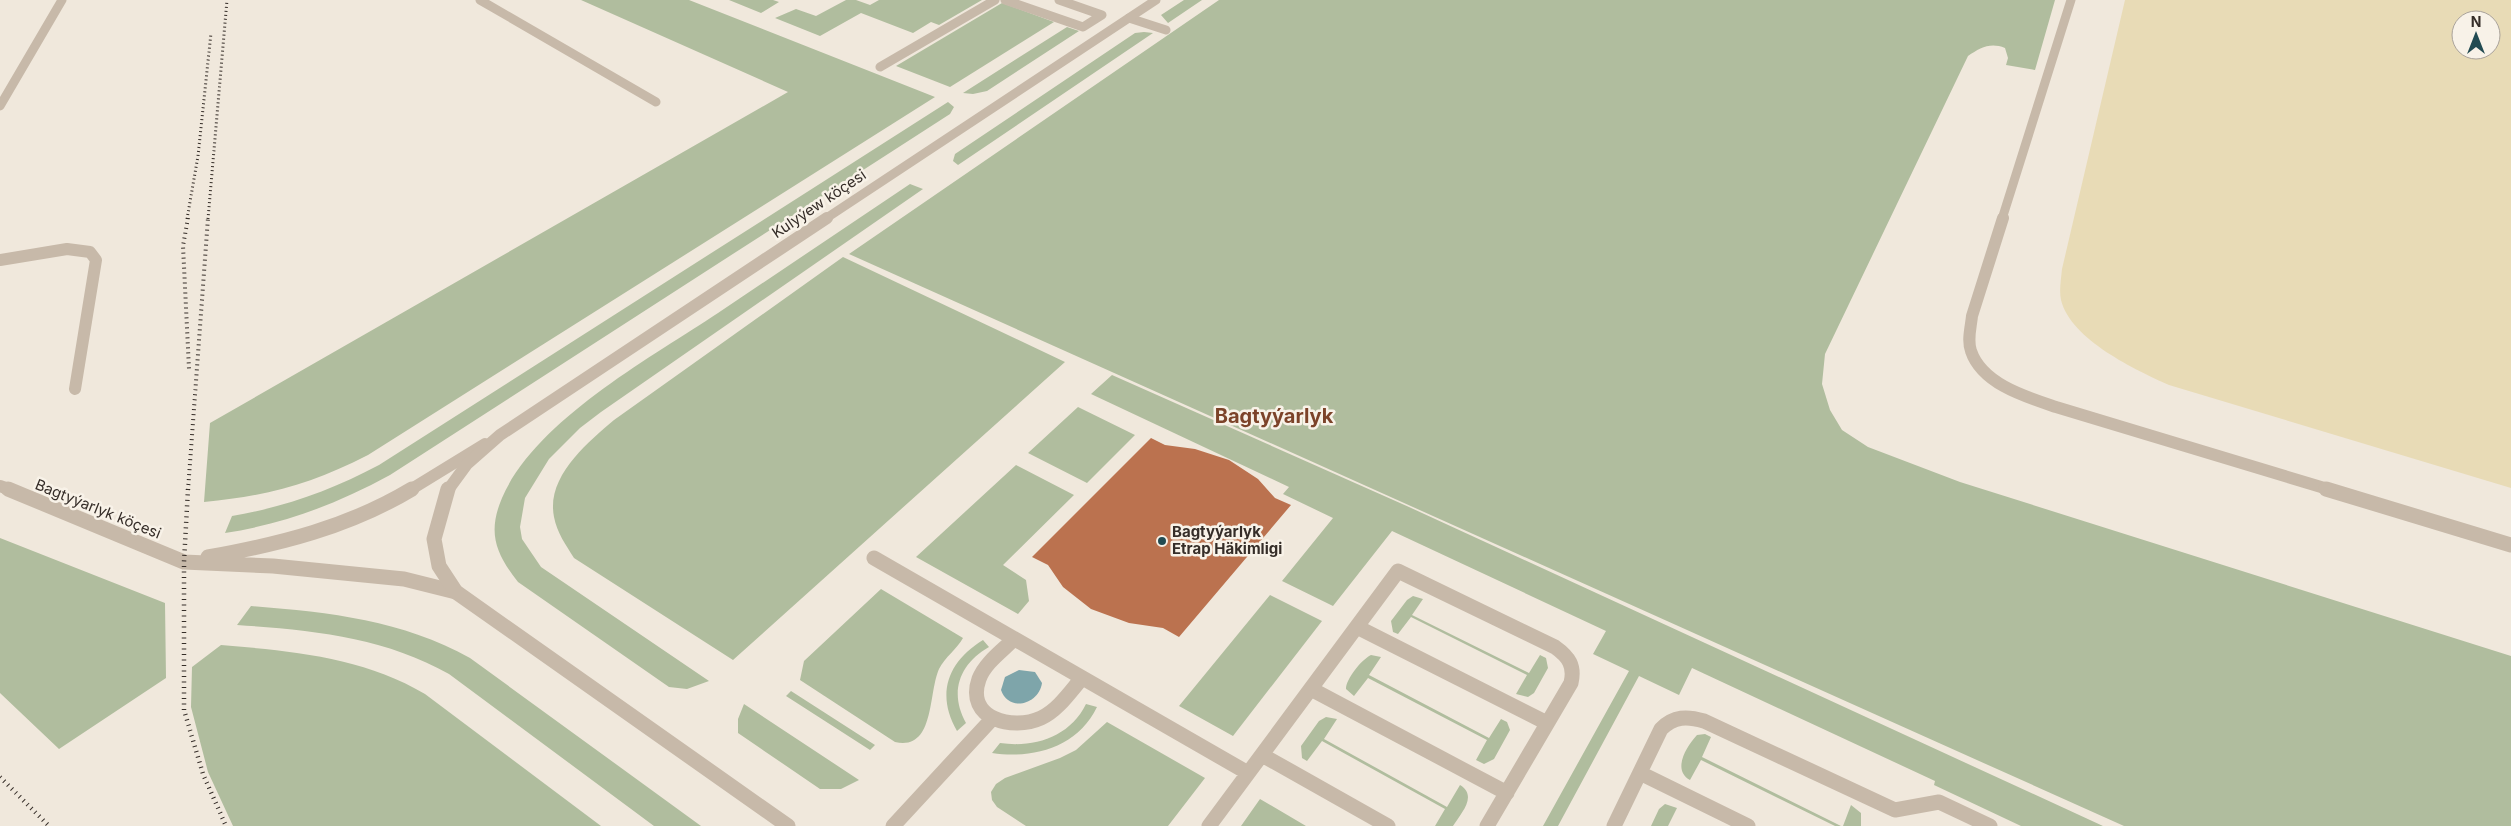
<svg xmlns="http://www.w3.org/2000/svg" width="2511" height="826" viewBox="0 0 2511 826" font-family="Inter,sans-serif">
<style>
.green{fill:#b0bd9e}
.sand{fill:#e8dbb6;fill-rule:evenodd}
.water{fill:#7ea5aa}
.building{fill:#bb724f}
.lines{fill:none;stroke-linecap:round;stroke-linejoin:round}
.service-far2{stroke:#c7b9a9;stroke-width:9}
.service-far1{stroke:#c7b9a9;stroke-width:12}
.service{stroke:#c7b9a9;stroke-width:15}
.minor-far1{stroke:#c7b9a9;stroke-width:12}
.minor{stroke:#c7b9a9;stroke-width:15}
.tertiary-far2{stroke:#c7b9a9;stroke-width:9}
.tertiary-far1{stroke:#c7b9a9;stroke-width:12}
.tertiary{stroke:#c7b9a9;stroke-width:15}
.rail-far2{stroke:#352d28;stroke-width:3;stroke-dasharray:1 3;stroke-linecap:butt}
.rail-far1{stroke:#352d28;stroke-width:4;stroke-dasharray:1 4;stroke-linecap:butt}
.rail{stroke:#352d28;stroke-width:4.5;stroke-dasharray:1 4.5;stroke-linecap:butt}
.poi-dot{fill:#224b52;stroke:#f8f2e8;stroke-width:2}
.labels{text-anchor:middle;stroke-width:5;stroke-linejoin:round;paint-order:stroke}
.street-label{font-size:15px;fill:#352d28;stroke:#f8f2e8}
.poi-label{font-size:15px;font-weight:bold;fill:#352d28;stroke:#f8f2e8;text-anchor:start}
.district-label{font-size:20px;font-weight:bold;fill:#7c4329;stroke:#f8f2e8}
</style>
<rect width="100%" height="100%" fill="#f0e8dc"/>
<path class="green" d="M 581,0 L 689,0 L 935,97 L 368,455 C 311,484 268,496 204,502 L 210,423 L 788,92 Z
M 729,0 L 773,0 L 779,2 L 761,13 Z
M 846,0 L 856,0 L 870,5 L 879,0 L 982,0 L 939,25 L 931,22 L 913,33 L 861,13 L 820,36 L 775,18 L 796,9 L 816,16 Z
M 1184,0 L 1202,0 L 1168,23 L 1161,15 Z
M 1219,0 L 2055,0 L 2035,70 L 2006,65 L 2008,58 L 2005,48 C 1990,42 1980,48 1968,56 L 1825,354 L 1822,384 L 1830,410 L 1842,430 L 1868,447 L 1960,482 L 2511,656 L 2511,826 L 2124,826 L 849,254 Z
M 1002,3 L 1054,22 L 950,87 L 896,66 Z
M 1067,27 L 1079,31 L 987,91 L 973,94 L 963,93 Z
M 1144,32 L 1153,33 L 958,165 L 953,161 L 955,154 L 1135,33 Z
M 948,102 L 954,107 L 950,114 L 390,475 C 337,504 284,524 225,533 L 232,516 C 285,507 332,490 379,465 Z
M 910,184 L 923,189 L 601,412 L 580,428 L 549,459 L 525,498 L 520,527 L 522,539 L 541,567 L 709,681 L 687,689 L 669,687 L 518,582 C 496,554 487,533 502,498 C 535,421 650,358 718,313 C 782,270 846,227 910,184 Z
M 843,257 L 1065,362 L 733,660 L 574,558 C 566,545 557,533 554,517 C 546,477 587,443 614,420 Z
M 1112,375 L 1409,507 L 2103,826 L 2021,826 L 1934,785 L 1935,781 L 1692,668 L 1679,695 L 1639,676 L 1558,826 L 1543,826 L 1629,671 L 1593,654 L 1606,631 L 1392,531 L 1333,606 L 1282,581 L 1333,518 L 1283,494 L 1289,487 L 1091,394 Z
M 1078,407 L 1135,435 L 1087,483 L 1028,453 Z
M 1016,465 L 1074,495 L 1003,565 L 1026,580 L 1029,601 L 1018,614 L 916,557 Z
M 0,538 L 165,603 L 166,678 L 59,749 L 0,693 Z
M 881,589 L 963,638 C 957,649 945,657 939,669 C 928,694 935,751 895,742 L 800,680 L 804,661 Z
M 1270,595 L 1322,621 L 1233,736 L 1179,706 Z
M 1413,596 L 1423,599 L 1412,615 L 1529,673 L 1540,655 L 1546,658 L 1548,668 L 1534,693 L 1528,697 L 1516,694 L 1527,675 L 1411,617 L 1398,634 L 1393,632 L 1391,621 L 1407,600 Z
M 251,606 C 328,612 402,620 470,658 L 701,826 L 654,826 L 449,674 C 384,637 311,630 237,625 Z
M 983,640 L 989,647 C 959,664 949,693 966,723 L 957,731 C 936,695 947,662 983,640 Z
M 221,645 C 292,651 363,657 425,694 L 601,826 L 233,826 L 208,772 L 191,707 L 192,667 Z
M 1371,655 L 1381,657 L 1369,675 L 1489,738 L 1501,719 L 1507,722 L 1510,730 L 1494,759 L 1484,764 L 1476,760 L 1487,740 L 1368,678 L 1354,696 L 1346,689 C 1346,679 1361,660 1371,655 Z
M 791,691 L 875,745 L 870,750 L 786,696 Z
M 744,704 L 859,780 L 841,789 L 820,789 L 738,733 L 738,719 Z
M 1086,704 L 1097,707 C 1077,748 1033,759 992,753 L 1000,743 C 1034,748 1070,737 1086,704 Z
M 1326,717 L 1337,719 L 1324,739 L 1447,807 L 1460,785 C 1478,796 1461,813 1453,826 L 1435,826 L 1445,809 L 1322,741 L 1307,761 L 1302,758 L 1301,746 L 1319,721 Z
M 1107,722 L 1205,778 L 1168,826 L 1026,826 L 997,807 L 992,800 L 991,792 L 996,784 L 1005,778 L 1060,758 L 1076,750 Z
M 1705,734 L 1711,737 L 1702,757 L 1841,826 L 1835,826 L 1701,760 L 1690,780 C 1672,770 1686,747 1697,735 Z
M 1260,799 L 1306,826 L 1241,826 Z
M 1665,804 L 1677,808 L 1668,826 L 1651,826 L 1659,809 Z
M 1851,805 L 1861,813 L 1861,826 L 1843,826 Z"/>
<path class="sand" d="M 2125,0 L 2511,0 L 2511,488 L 2169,385 C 2136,370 2071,340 2061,300 C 2059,290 2061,280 2062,269 ZM 2461,20 L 2491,20 L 2491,50 L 2461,50 Z"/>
<path class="water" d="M 1019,670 L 1035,672 L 1042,683 C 1039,704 1009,713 1001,690 L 1005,677 Z"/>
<path class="building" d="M 1151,438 L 1165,445 L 1195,449 L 1229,460 L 1258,479 L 1275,498 L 1291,505 L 1179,637 L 1163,628 L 1129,623 L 1091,609 L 1063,587 L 1048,565 L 1032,557 Z"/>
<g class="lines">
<path class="service-far2" d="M 480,0 L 656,102
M 1005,0 L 1083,27 L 1102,15 L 1059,0
M 1129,18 L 1166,30
M 880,67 L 995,0
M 0,106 L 62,0
M 2002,219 L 2071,0"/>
<path class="service-far1" d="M 2003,218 L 1972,316 C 1971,327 1967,340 1971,351 C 1982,384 2026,397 2056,407 L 2331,490
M 0,260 L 67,249 L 90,252 L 96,260 L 75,389"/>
<path class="service" d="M 2326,489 L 2511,545
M 874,558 L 1248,773
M 1357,627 L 1547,723
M 1014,639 C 1002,651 985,663 979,679 C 965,719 1013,731 1041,718 C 1058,710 1070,692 1082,678
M 1311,689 L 1507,793
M 1262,755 L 1388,826
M 1640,773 L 1748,826
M 893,826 L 992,719
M 1209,826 L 1398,571 L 1555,647 C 1569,657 1575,666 1571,683 L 1487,826
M 1614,826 L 1661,729 C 1674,716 1687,716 1704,721 L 1895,810 L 1939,802 L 1990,826"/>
<path class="minor-far1" d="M 0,486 L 11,490
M 410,490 L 485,444"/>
<path class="minor" d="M 8,489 L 184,562 L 273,566 L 404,579 L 456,592
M 208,557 C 280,544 349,527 412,489"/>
<path class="tertiary-far2" d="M 825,219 L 1156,0"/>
<path class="tertiary-far1" d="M 448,490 L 467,464 L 500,435 L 827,218"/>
<path class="tertiary" d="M 448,489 L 434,539 L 439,566 L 456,592 L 788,826"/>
<path class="rail-far2" d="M 187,219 L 198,156 L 211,33
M 208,219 L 227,0"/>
<path class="rail-far1" d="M 188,218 L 183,246 L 189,369
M 188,490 L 208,218"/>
<path class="rail" d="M 188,489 L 184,562 L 184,710 L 203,774 L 226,826
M 0,777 L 49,826"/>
</g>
<circle class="poi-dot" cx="1162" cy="541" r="5"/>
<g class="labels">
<g class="street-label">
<text transform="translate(819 204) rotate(-34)" y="5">Kulyýew köçesi</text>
<text transform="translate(98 509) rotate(22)" y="5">Bagtyýarlyk köçesi</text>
</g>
<g class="poi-label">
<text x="1172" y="537">Bagtyýarlyk<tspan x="1172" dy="17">Etrap Häkimligi</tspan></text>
</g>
<g class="district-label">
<text x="1274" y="423">Bagtyýarlyk</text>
</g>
</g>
<g transform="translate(2476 35)"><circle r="24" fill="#f8f2e8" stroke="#aaa39b"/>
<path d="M0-4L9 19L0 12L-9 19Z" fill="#224b52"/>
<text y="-8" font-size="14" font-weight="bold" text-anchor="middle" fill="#352d28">N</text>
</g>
</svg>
